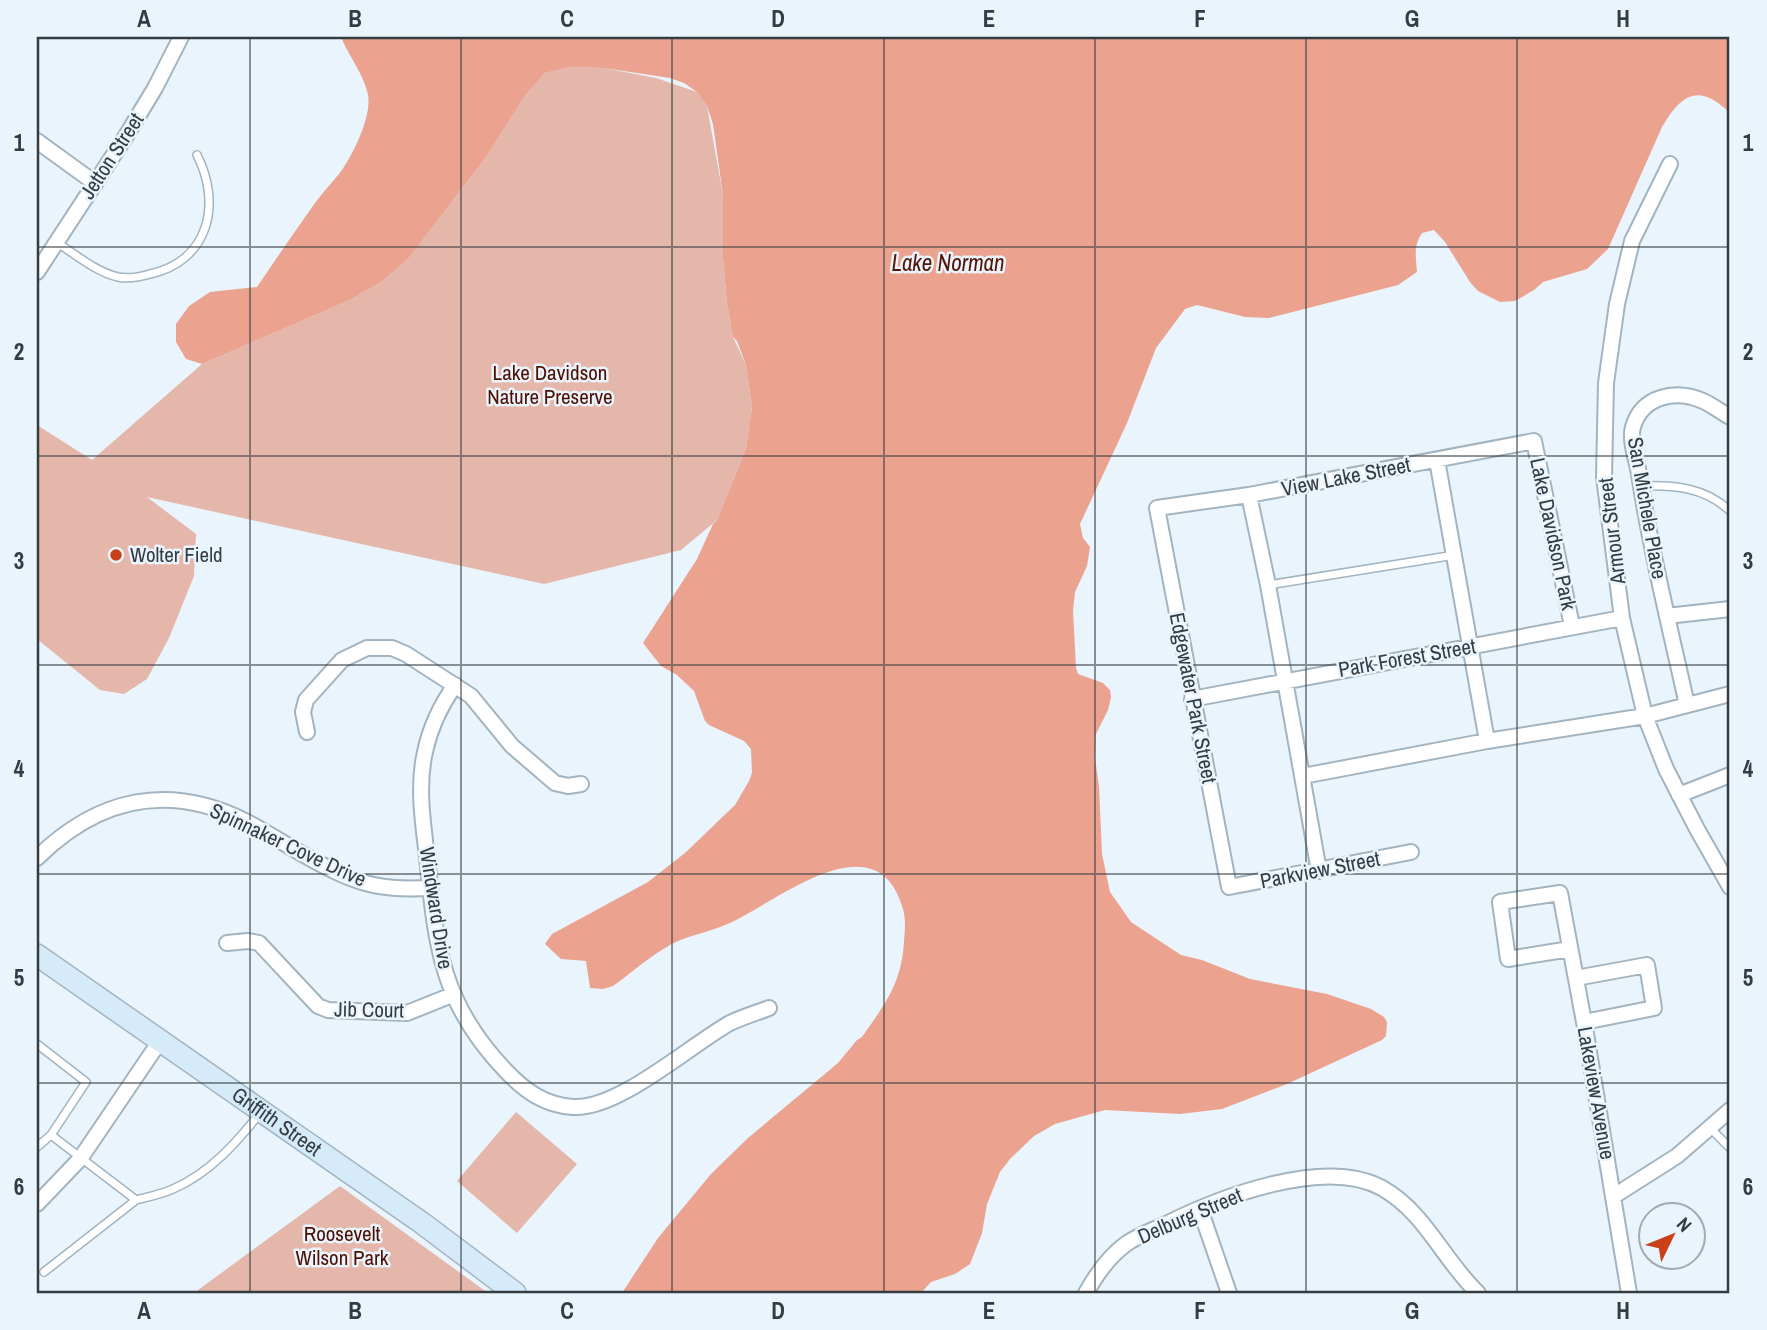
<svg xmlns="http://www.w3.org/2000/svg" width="1767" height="1330" viewBox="0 0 1767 1330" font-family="'Archivo Narrow',sans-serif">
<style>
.green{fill:#e5b6aa}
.water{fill:#eba28f}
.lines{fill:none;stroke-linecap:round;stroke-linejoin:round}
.service-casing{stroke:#a3b4c1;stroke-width:10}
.minor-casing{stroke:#a3b4c1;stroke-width:18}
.secondary-casing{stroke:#a3b4c1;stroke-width:24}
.service{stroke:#fff;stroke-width:7}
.minor{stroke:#fff;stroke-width:14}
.secondary{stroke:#d6ebfa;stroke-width:21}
.grid{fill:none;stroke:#343c41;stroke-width:2;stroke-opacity:0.55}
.poi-dot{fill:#c94019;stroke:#e9f4fc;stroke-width:2.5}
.labels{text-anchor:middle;stroke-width:5;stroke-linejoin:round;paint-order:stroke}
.street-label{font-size:21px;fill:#343c41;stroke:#e9f4fc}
.park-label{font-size:21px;fill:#4e0f00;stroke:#e9f4fc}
.poi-label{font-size:21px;fill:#343c41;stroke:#e9f4fc;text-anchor:start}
.water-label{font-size:23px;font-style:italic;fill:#541504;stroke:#e9f4fc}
.neatline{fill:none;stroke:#343c41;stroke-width:2.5}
.grid-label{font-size:23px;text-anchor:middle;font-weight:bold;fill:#343c41}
</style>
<rect width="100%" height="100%" fill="#e9f4fc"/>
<path class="green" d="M 571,67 L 604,68 L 656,78 L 697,92 L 707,106 L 723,195 L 723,259 L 727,303 L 733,337 L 746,365 L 752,407 L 746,449 L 717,520 L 681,550 L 544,584 L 147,497 L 196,534 L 194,576 L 169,638 L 147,679 L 124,694 L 100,690 L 37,639 L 37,425 L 92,460 L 202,364 L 350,300 L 381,282 L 408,259 L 487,156 L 524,97 L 545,73 Z
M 516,1112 L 577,1164 L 517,1233 L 457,1181 Z
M 340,1186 L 488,1293 L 194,1293 Z"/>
<path class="water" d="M 341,37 L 1730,37 L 1730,113 C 1699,83 1682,93 1662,127 L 1608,249 L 1587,269 L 1543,282 L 1534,290 L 1515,301 L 1500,302 L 1478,291 L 1470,282 L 1445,242 L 1434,230 L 1422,233 C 1413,246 1416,257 1417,272 L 1398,285 L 1269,318 L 1245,317 L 1197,305 L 1185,309 L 1156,348 L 1127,423 L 1080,524 L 1083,538 L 1090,547 L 1087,566 L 1075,592 L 1073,611 L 1076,668 L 1078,674 L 1103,683 L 1110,690 L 1111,697 L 1108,710 L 1096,734 L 1095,758 L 1099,786 L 1102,854 L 1110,892 L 1131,922 L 1181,955 L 1202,960 L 1250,979 L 1327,994 L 1371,1009 L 1384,1017 L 1387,1022 L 1386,1036 L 1382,1040 L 1287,1084 L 1222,1109 L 1180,1114 L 1105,1110 L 1055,1124 L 1034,1136 L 1010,1159 L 1000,1172 L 987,1204 L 982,1233 L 970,1264 L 955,1274 L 931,1282 L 921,1293 L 622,1293 L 658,1238 L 711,1174 L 748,1138 L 838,1063 L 857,1040 L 862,1037 C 885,1004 902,983 904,941 C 905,930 906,920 903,909 C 877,817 778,901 730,923 C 711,932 688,935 670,945 C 650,956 631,973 613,986 L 603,989 L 590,988 L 586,961 L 561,959 L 545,944 L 552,934 L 648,882 L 685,853 L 735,805 L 749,781 L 752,773 L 751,749 L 744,741 L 709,725 L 705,721 L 694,691 L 677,675 L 661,666 L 643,643 L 697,559 L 713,524 L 717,520 L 746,449 L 752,407 L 746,365 L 737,341 L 733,337 L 727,303 L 723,259 L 723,195 L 713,124 L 707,106 L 697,92 L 684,83 L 670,78 L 604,68 L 571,67 L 545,73 L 524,97 L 487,156 L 408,259 L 381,282 L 350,300 L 202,364 L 186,359 L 176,342 L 176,324 L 189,306 L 210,292 L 257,287 C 276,259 295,231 315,203 C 322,193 331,184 339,174 C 352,157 372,117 368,95 C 364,74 349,57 341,37 Z"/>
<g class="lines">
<defs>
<path id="service" d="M 56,242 C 75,254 96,272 118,277 C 128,279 140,277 150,274 C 209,261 222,204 197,155
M 1641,486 C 1674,485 1705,487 1730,511
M 1268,585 L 1455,555
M 37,1044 L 86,1082 L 51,1135
M 1710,1128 L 1730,1148
M 37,1147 L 51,1135 L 136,1200 L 44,1272
M 136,1200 C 148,1197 162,1194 173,1189 C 210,1173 236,1143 261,1112"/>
<path id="minor" d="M 37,141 L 95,183
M 1670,164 L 1632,241 L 1617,304 L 1606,383 L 1604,477 L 1622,618 L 1645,716 L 1666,769 L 1697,829 L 1730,887
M 37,272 L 126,136 L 155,88 L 181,37
M 1437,460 L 1487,741
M 1249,495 L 1268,585 L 1319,871
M 1667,616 L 1730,609
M 455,685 C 441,705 430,728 425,752 C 417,786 423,823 427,857 C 436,946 441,1003 505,1070 C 525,1091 544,1105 573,1107 C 618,1110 689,1046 730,1023 C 742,1017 756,1013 769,1008
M 1192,699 L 1622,618
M 1687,705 C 1670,628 1651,552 1639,474 C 1637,461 1629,440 1633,427 C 1642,396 1675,389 1703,401 C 1712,405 1721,412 1730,417
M 307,732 L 303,712 L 306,700 L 342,660 L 367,648 L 392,648 L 406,654 L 471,696 L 512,746 L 555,783 L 568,786 L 581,784
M 1303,776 L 1487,741 L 1645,716 L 1730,694
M 1679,795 L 1730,775
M 1411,852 L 1229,887 L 1157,508 L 1249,495 L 1534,441 L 1572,626
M 37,858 C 98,798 169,782 247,822 C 281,840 321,868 356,880 C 380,889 405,889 430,888
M 227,943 L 248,941 L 259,943 L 318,1006 L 328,1010 L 407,1013 L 452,995
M 1570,949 L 1508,959 L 1500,902 L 1560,893 L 1584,1022 L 1629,1293
M 1576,978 L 1647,965 L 1654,1008 L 1584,1022
M 1614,1196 L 1677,1156 L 1730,1110
M 37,1204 L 80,1159 L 160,1041
M 1200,1209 L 1229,1293
M 1086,1293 C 1096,1275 1108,1257 1126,1244 C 1137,1236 1151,1231 1164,1225 C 1218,1198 1324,1156 1382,1188 C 1426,1213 1443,1260 1478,1293"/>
<g id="secondary">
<path id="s1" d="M 37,955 L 422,1223 L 515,1293"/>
</g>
</defs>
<use href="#service" class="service-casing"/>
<use href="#minor" class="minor-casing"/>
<use href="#secondary" class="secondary-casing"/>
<use href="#service" class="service"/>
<use href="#minor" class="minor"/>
<use href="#secondary" class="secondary"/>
</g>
<path class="grid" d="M 250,37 L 250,1293M 461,37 L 461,1293M 672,37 L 672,1293M 884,37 L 884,1293M 1095,37 L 1095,1293M 1306,37 L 1306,1293M 1517,37 L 1517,1293M 37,247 L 1730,247M 37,456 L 1730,456M 37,665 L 1730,665M 37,874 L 1730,874M 37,1083 L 1730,1083"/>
<circle class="poi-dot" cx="116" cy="555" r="7"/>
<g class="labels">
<g class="street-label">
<text transform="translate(112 156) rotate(-57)" y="7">Jetton Street</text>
<text transform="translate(1346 477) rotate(-11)" y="7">View Lake Street</text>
<text transform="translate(1647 508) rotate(80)" y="7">San Michele Place</text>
<text transform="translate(1612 531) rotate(-97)" y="7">Armour Street</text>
<text transform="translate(1553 534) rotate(78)" y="7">Lake Davidson Park</text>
<text transform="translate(1407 658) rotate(-10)" y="7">Park Forest Street</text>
<text transform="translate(1193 698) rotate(79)" y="7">Edgewater Park Street</text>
<text transform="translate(288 845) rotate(25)" y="7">Spinnaker Cove Drive</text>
<text transform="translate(1320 870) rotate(-11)" y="7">Parkview Street</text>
<text transform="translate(436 908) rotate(81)" y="7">Windward Drive</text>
<text transform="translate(369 1010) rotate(1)" y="7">Jib Court</text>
<text transform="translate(1596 1093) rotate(80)" y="7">Lakeview Avenue</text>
<text dy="7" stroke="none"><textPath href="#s1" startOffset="292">Griffith Street</textPath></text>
<text transform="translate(1190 1216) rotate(-23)" y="7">Delburg Street</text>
</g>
<g class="park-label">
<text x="550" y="380">Lake Davidson<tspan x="550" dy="24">Nature Preserve</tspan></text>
<text x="342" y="1241">Roosevelt<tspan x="342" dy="24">Wilson Park</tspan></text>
</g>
<g class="poi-label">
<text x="130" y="562">Wolter Field</text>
</g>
<g class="water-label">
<text x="948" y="271">Lake Norman</text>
</g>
</g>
<rect width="1767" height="1330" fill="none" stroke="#e9f4fc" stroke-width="77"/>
<g transform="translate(1672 1236) rotate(47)"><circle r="33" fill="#e9f4fc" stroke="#a1aab1" stroke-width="2"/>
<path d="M0-5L12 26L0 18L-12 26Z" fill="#c94019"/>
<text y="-10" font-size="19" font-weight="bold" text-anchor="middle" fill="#343c41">N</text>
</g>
<rect x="38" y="38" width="1690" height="1254" class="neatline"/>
<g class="grid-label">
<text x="144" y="27">A</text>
<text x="355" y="27">B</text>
<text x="567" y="27">C</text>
<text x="778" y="27">D</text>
<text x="989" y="27">E</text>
<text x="1200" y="27">F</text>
<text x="1412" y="27">G</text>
<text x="1623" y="27">H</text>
<text x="19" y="151">1</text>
<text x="1748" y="151">1</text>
<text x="19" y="360">2</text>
<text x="1748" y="360">2</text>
<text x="19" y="569">3</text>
<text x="1748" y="569">3</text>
<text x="19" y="777">4</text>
<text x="1748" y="777">4</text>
<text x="19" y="986">5</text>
<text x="1748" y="986">5</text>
<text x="19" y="1195">6</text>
<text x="1748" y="1195">6</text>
<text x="144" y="1319">A</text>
<text x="355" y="1319">B</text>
<text x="567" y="1319">C</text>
<text x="778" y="1319">D</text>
<text x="989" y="1319">E</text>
<text x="1200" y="1319">F</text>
<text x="1412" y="1319">G</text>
<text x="1623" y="1319">H</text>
</g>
</svg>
